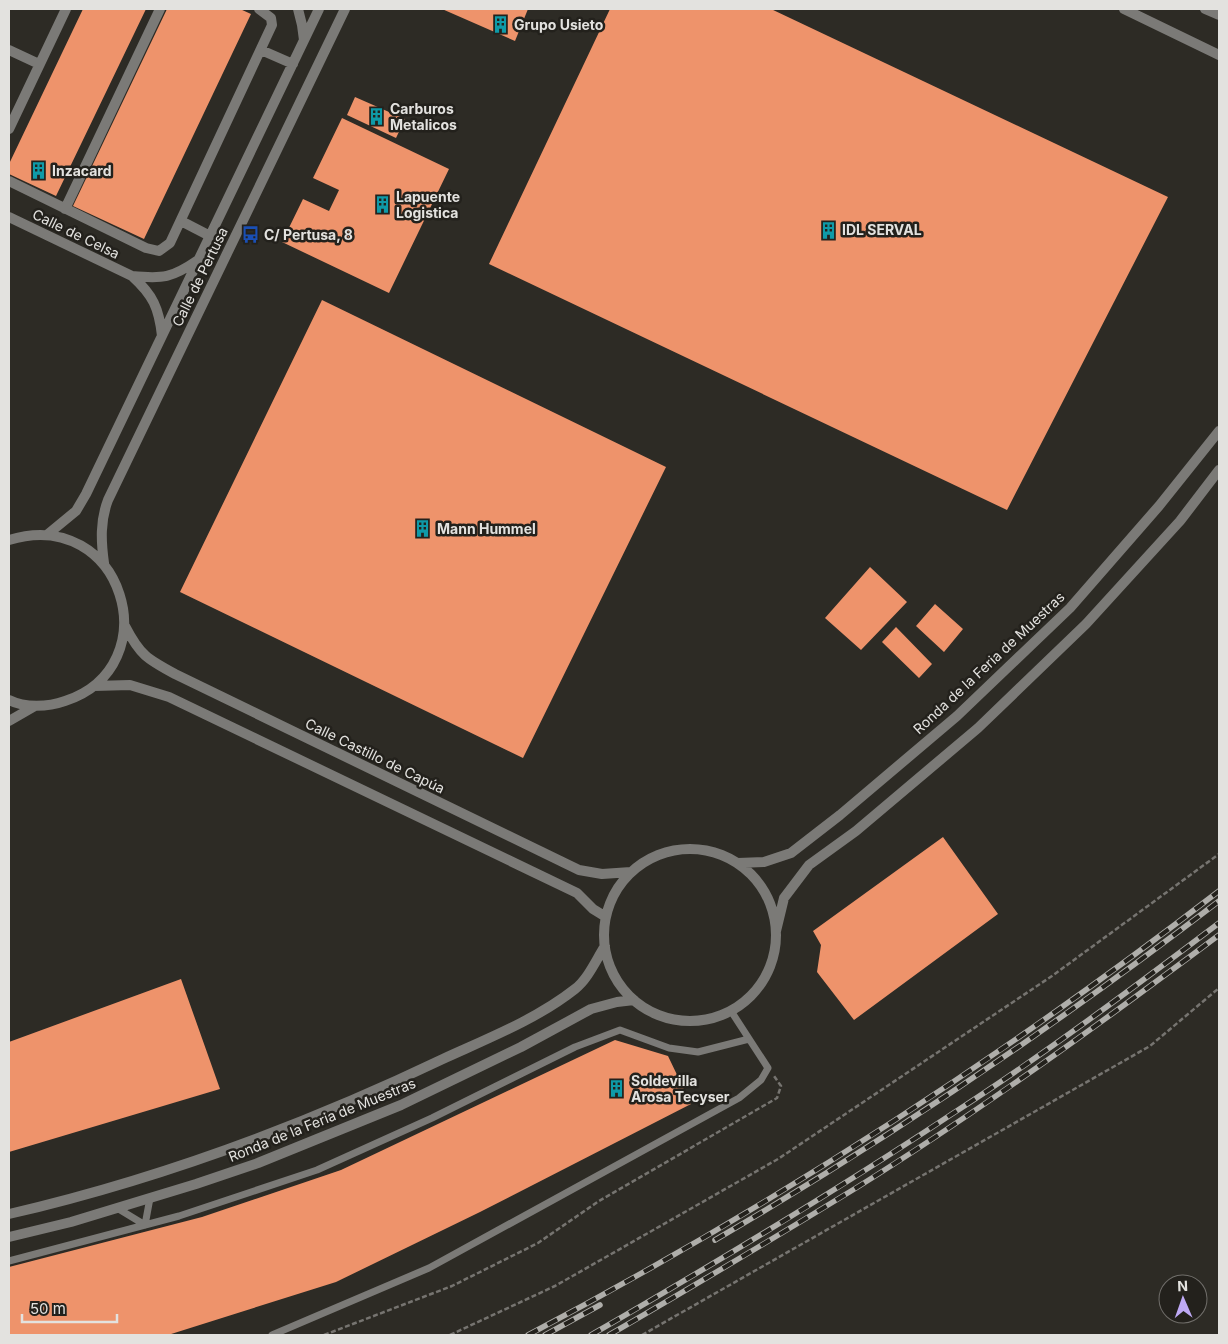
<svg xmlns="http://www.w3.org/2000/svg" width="1228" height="1344" viewBox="0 0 1228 1344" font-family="Inter,sans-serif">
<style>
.building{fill:#ee936b}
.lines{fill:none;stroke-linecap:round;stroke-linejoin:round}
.path{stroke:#767470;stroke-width:2.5;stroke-dasharray:5 2.5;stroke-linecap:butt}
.lane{stroke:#7b7a77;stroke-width:7}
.street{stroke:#7b7a77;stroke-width:10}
.rail-casing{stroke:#afaeaa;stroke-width:5.5}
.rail{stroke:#23211c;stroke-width:4;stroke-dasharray:11;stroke-linecap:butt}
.labels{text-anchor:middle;stroke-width:5;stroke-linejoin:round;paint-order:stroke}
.poi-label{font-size:14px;font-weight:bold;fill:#e3e2df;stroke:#23211c;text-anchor:start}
.street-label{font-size:14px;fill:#e3e2df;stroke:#23211c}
</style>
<rect width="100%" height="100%" fill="#2d2b25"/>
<path class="building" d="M 83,9 L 146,9 L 56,196 L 9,174 L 9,164 Z
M 167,9 L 240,9 L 251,14 L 144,239 L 73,206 Z
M 442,9 L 528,9 L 515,41 Z
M 610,9 L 771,9 L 1168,197 L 1007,510 L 489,264 Z
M 355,97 L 405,119 L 396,138 L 347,115 Z
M 342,118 L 449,169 L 389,293 L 282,242 L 303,199 L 329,211 L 339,190 L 313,178 Z
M 322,300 L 666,467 L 523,758 L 180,592 Z
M 870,567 L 907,602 L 861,650 L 825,618 Z
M 935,604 L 963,629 L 944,652 L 916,626 Z
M 896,627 L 932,664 L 919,678 L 882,642 Z
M 943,837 L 998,914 L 854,1020 L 817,972 L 821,945 L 813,931 Z
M 181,979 L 220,1089 L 9,1152 L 9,1042 Z
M 615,1040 L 668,1056 L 691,1104 L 480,1212 L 336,1282 L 168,1335 L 9,1335 L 9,1267 L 202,1217 L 341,1170 Z"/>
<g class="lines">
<path class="path" d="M 324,1335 L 452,1286 L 538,1243 L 599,1201 L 777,1098 L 781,1086 L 774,1076
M 450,1335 L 555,1286 L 778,1159 L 1052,976 L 1219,854
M 642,1335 L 1150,1046 L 1219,988"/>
<path class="lane" d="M 117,1208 L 145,1225 L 150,1198
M 9,1261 L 179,1216 L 317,1170 L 432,1118 L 575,1047 L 620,1030 L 669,1048 L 698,1052 L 749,1039
M 272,1335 L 429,1268 L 739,1098 L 761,1080 L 768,1068 L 731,1011"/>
<path class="street" d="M 298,9 L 302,25 L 304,40
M 1124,9 L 1219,55
M 1205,9 L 1219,15
M 9,50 L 39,64
M 261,50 L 293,64
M 9,129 L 66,9
M 9,181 L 146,248 L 159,251 L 170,243 L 272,25 L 271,18 L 259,9
M 65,209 L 160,9
M 9,217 L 132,276 C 153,295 159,308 162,336
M 181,221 L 210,236
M 132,276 C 163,279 172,278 198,260
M 48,534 L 76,511 L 86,494 L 319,9
M 9,540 C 123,505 171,666 65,701 C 48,707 25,708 9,700
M 104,563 C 101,541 100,521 108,500 L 345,9
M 125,626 C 140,655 147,659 175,674 L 579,870 L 602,874 L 631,872
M 94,686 L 130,685 L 169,697 L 577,893 L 593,909 L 606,917
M 9,721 L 35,706
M604 935a86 86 0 1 1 172 0a86 86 0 1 1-172 0Z
M 738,863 L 764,862 L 791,853 L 840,815 L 957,716 L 1070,608 L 1159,506 L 1219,431
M 776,931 L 784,898 L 809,865 L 856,831 L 978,728 L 1086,624 L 1180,521 L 1219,470
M 9,1214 C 160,1179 305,1125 445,1058 C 489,1038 537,1019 575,989 C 588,979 596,960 605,946
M 9,1237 L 71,1222 L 196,1184 L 258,1163 L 401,1105 L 521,1047 L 591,1009 L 617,1002 L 634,1000"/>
<defs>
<path id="rail" d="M 715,1240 C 890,1138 1058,1024 1219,901
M 528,1335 C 771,1207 1002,1058 1219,891
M 545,1335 L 600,1305
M 591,1335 C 714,1264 836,1191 955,1112 C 1046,1053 1133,988 1219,923
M 609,1335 C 692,1287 774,1238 856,1188 C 981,1110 1101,1023 1219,935"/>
</defs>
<use href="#rail" class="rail-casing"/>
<use href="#rail" class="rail"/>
</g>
<defs>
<symbol id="building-bare" viewBox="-9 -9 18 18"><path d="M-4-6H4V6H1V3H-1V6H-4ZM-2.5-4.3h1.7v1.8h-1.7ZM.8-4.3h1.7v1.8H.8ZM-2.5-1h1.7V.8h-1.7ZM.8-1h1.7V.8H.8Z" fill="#0f9aa8" stroke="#23211c" stroke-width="2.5" paint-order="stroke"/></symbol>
<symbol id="bus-bare" viewBox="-9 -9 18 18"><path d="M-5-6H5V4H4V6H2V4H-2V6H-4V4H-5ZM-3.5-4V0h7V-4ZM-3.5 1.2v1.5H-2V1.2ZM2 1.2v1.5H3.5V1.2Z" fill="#1a4fb4" stroke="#23211c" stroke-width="2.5" paint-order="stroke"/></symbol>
</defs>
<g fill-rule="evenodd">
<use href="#building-bare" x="488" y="12" width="25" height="25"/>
<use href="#building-bare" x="364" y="104" width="25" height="25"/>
<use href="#building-bare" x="26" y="158" width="25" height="25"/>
<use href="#building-bare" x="370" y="192" width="25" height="25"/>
<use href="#building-bare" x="816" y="218" width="25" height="25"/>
<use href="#bus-bare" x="238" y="222" width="25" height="25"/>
<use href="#building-bare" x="410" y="516" width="25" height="25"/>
<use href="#building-bare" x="604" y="1076" width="25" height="25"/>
</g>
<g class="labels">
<g class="poi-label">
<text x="514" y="30">Grupo Usieto</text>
<text x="390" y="114">Carburos<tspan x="390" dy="16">Metalicos</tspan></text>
<text x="52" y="176">Inzacard</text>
<text x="396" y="202">Lapuente<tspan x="396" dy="16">Logistica</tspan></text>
<text x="842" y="235">IDL SERVAL</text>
<text x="264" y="240">C/ Pertusa, 8</text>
<text x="437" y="534">Mann Hummel</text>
<text x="631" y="1086">Soldevilla<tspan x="631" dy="16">Arosa Tecyser</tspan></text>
</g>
<g class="street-label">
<text transform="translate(76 234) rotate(26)" y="5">Calle de Celsa</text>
<text transform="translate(200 277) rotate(-64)" y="5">Calle de Pertusa</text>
<text transform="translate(989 663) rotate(-43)" y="5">Ronda de la Feria de Muestras</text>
<text transform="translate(375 756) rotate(26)" y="5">Calle Castillo de Capúa</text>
<text transform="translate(322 1120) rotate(-22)" y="5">Ronda de la Feria de Muestras</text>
</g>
</g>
<rect width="1228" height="1344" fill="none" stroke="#e3e2df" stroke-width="20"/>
<g transform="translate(1183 1299) rotate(358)"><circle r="24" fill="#23211c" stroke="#706e6a"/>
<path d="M0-4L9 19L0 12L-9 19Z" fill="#bea9f4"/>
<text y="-8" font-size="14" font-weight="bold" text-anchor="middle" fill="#e3e2df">N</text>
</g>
<path d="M22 1314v8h95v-8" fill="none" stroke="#e3e2df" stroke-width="2.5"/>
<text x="30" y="1314" font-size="15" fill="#e3e2df" stroke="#23211c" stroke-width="4" paint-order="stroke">50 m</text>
</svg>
